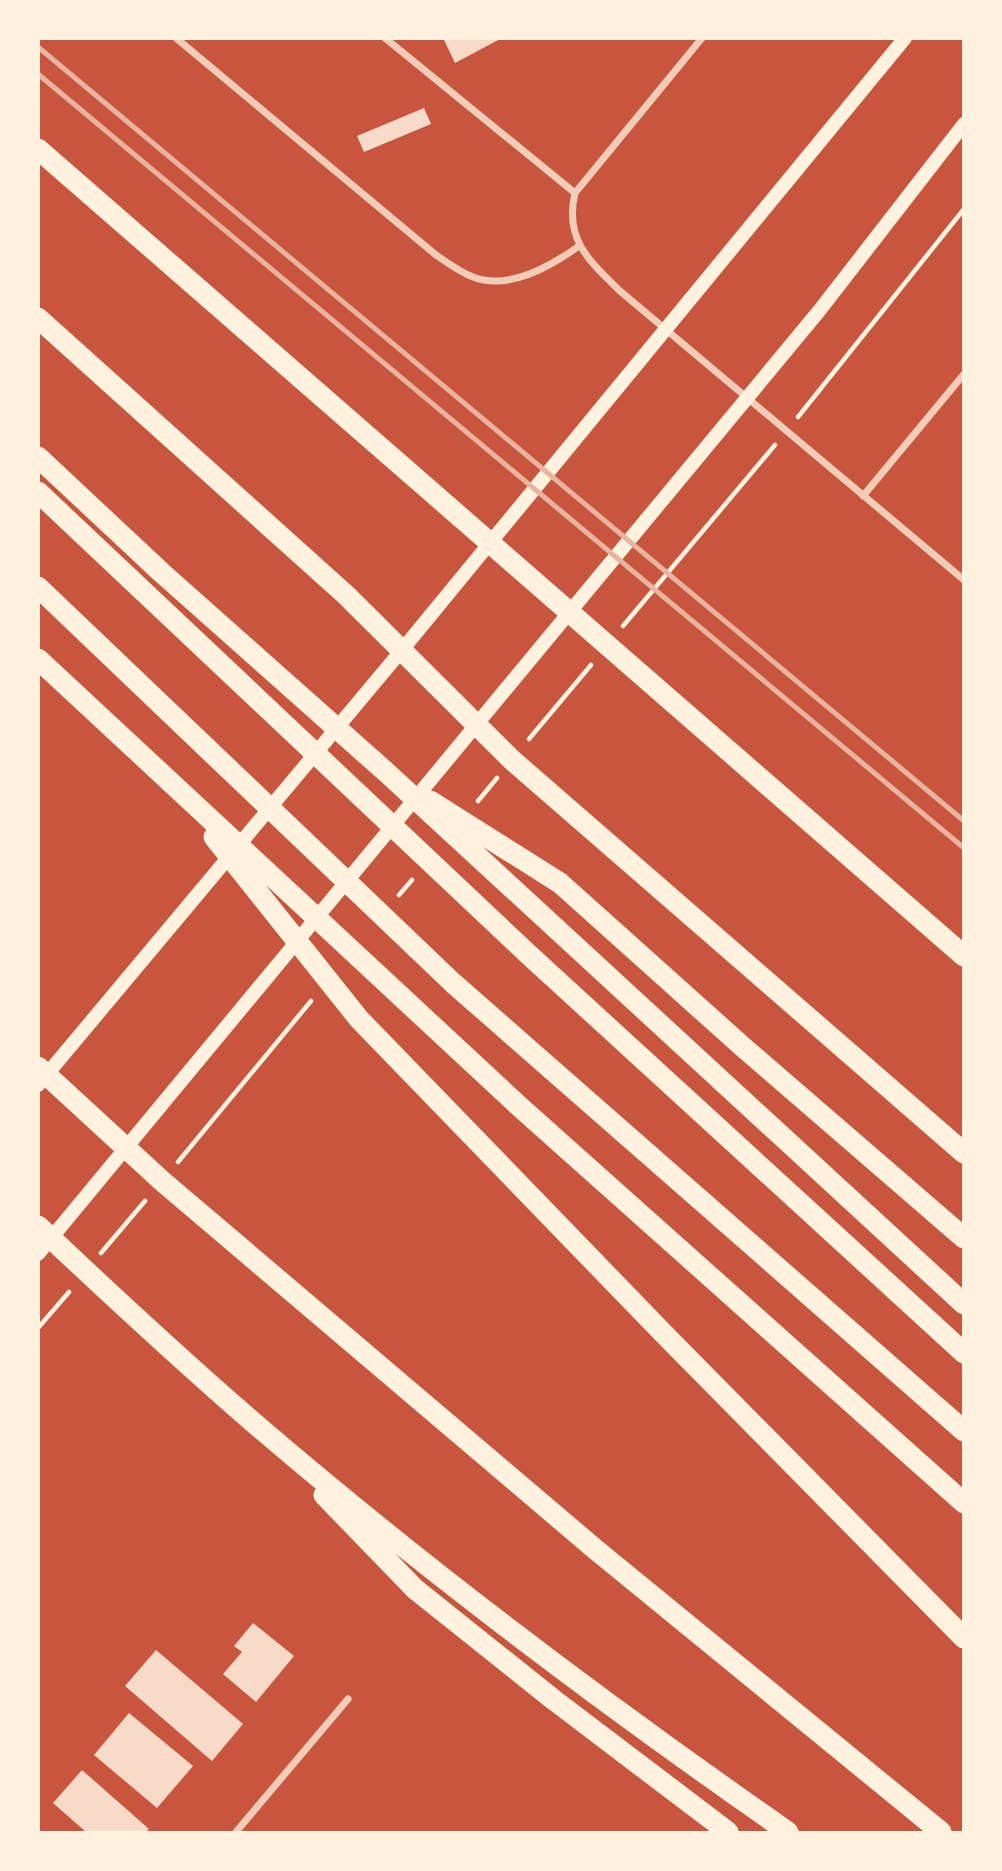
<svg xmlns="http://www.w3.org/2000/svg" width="1002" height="1871" viewBox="0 0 1002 1871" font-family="Spectral,serif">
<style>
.building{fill:#f7dbc8}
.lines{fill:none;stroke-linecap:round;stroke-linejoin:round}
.path{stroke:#fff3e0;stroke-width:4.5}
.minor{stroke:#f1ccb7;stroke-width:7}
.secondary{stroke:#fff3e0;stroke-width:14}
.motorway{stroke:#fff3e0;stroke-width:21}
.rail{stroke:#e9b49f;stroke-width:5}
</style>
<rect width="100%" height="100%" fill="#c8553d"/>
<path class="building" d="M 443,38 L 502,38 L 455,63 Z
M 424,108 L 431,124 L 364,152 L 357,136 Z
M 253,1623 L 294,1656 L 256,1702 L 223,1674 L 242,1652 L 234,1646 Z
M 156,1650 L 243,1724 L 212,1761 L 125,1686 Z
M 129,1713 L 193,1766 L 157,1808 L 94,1755 Z
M 82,1770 L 149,1829 L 146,1832 L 86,1832 L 53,1803 Z"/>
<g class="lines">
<path class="path" d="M 798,417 L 964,209
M 623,626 L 775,445
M 529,739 L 591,665
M 478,801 L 497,778
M 399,895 L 412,880
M 178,1162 L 311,1001
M 101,1253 L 145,1201
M 38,1328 L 69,1292"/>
<path class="minor" d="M 176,38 L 436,255 C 448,263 460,272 473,277 C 509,291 551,266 579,246
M 385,38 L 575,193
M 702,38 L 575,193 C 564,239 589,261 620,291 L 964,580
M 863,496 L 964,374
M 236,1832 L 348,1699"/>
<path class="secondary" d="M 38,1085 L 402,650 L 905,38
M 38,1254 L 819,311 L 964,124"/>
<path class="motorway" d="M 38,149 L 964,956
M 38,318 L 346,595 L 512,760 L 964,1153
M 38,457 L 162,573 L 386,772 L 964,1304
M 38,492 L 528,954 L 964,1353
M 38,587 L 453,983 L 964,1431
M 38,659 L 520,1107 L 964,1503
M 430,801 L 560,883 L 743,1047 L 964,1238
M 214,837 L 359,1019 L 663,1333 L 964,1638
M 38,1067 L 162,1181 L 595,1549 L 941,1832
M 38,1226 C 109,1293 180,1359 254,1423 C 424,1569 604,1704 788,1832
M 324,1495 L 415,1589 L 554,1700 L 728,1832"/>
<path class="rail" d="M 38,47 L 964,821
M 38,74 L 964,848"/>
</g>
<rect width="1002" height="1871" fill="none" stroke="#fff3e0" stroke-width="80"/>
</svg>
